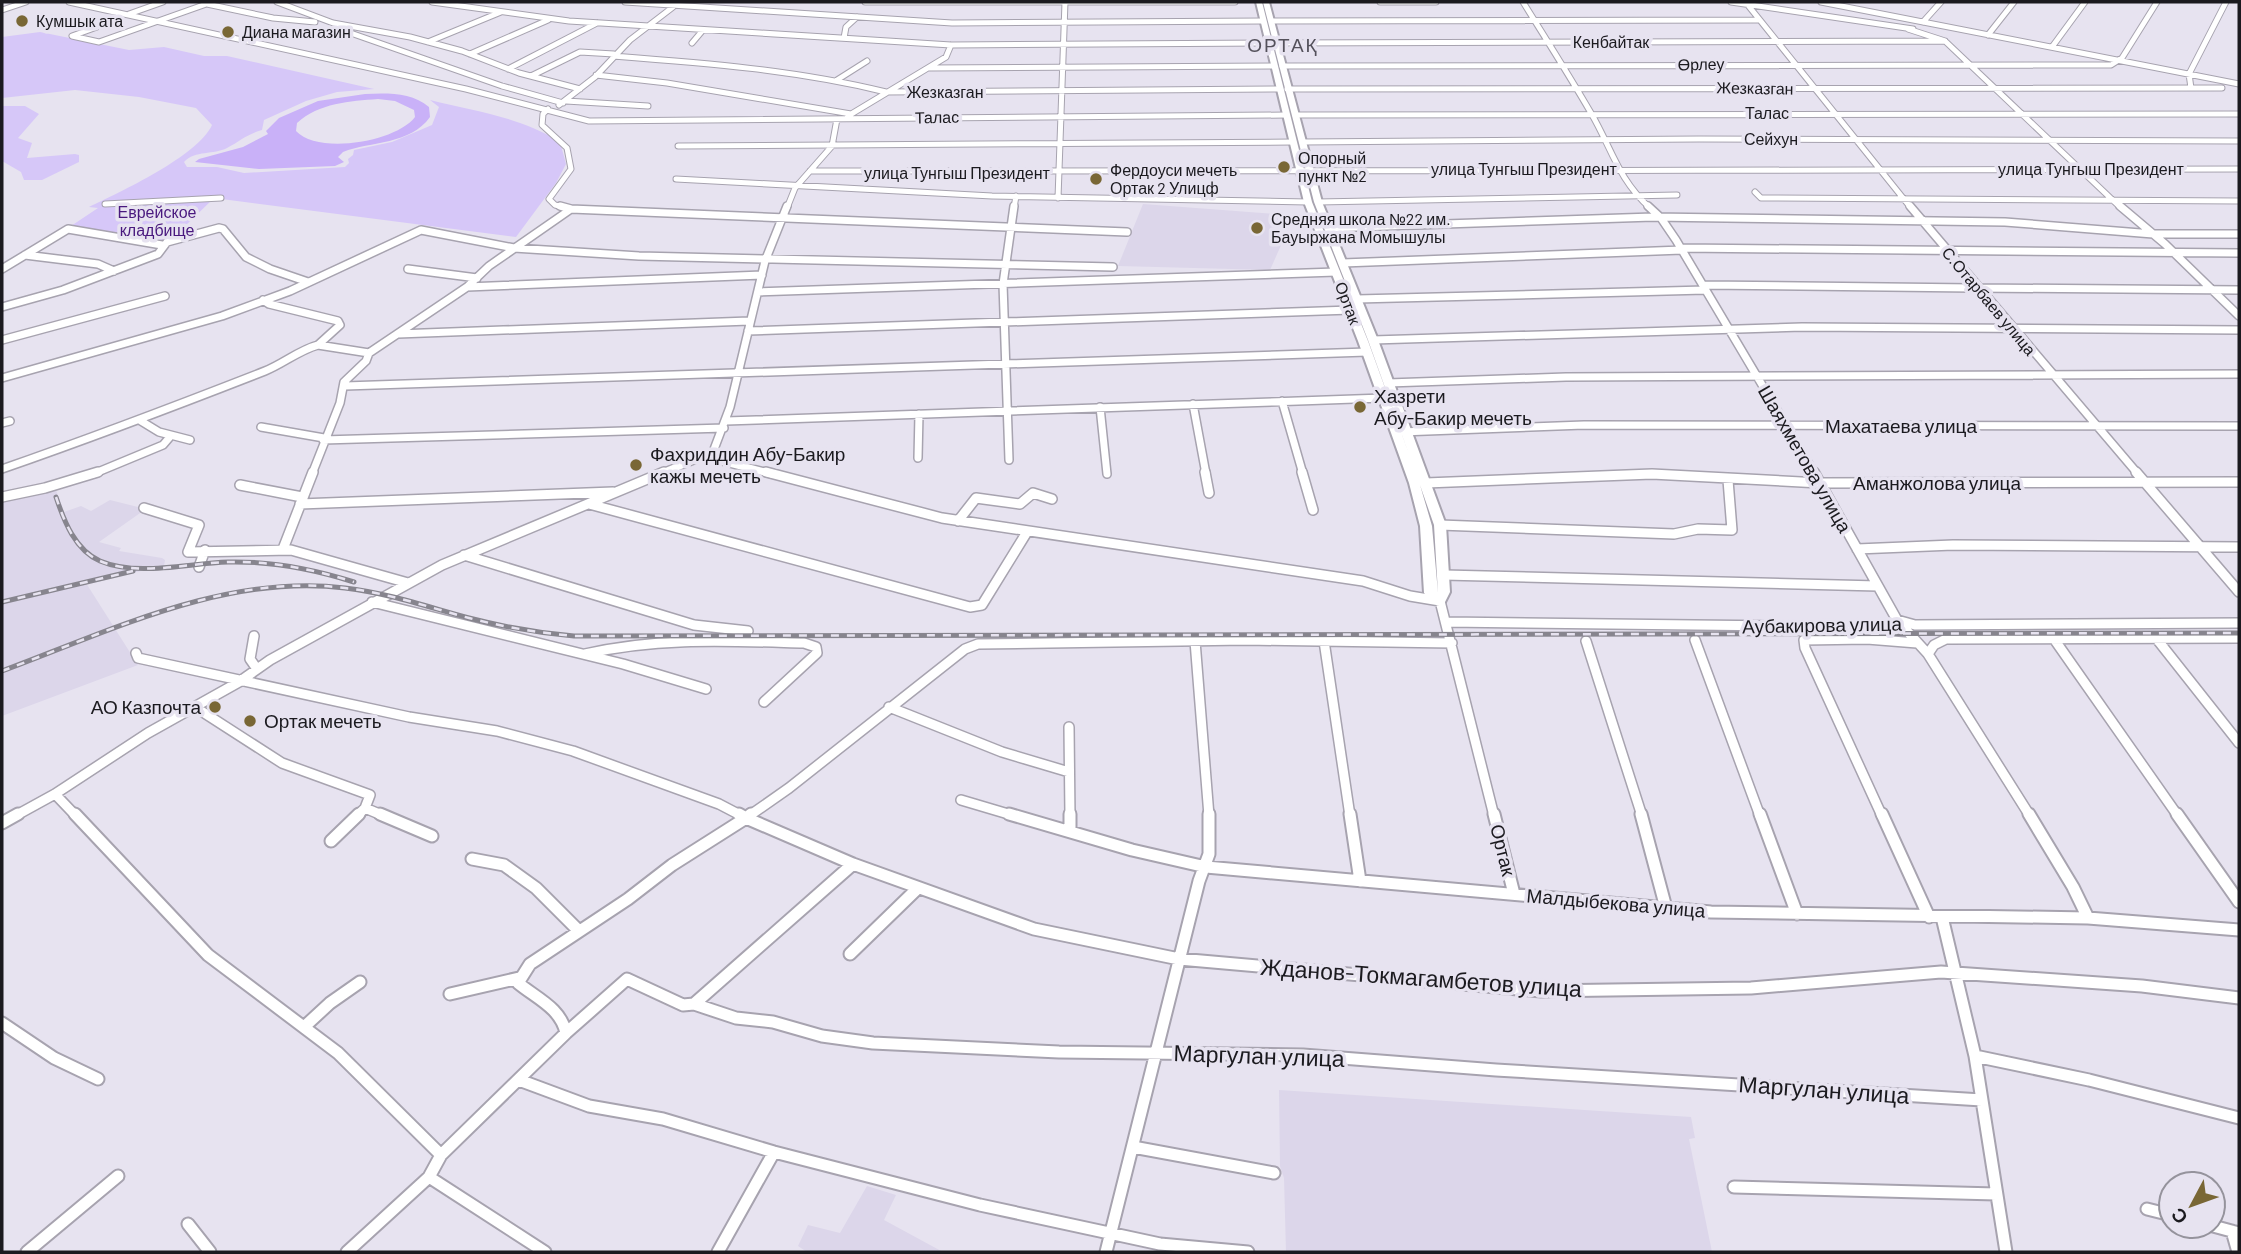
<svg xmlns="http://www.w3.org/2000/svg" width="2241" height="1254" viewBox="0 0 2241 1254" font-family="Barlow,sans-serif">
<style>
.built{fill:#dcd6ea}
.green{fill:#d6c7f8}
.water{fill:#c9b1f8;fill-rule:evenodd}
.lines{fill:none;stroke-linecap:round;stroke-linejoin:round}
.street-far3-casing{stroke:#a7a3af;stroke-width:7}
.street-far2-casing{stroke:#a7a3af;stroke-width:10}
.street-far1-casing{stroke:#a7a3af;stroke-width:12}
.street-casing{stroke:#a7a3af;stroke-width:15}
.secondary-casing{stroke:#a7a3af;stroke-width:4}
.street-far3{stroke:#fff;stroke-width:5}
.street-far2{stroke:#fff;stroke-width:7}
.street-far1{stroke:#fff;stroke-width:9}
.street{stroke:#fff;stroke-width:11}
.secondary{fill:#fff;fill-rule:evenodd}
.rail-casing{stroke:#87858e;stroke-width:5}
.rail{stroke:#e7e3f0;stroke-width:2.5;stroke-dasharray:8;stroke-linecap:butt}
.poi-dot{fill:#796735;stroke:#e7e3f0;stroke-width:2.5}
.labels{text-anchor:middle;stroke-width:7;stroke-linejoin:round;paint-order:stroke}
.far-poi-label{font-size:16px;fill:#1b1a1f;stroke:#e7e3f0;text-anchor:start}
.far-street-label{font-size:16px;fill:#1b1a1f;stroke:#e7e3f0}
.far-park-label{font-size:16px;fill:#49197e;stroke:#e7e3f0}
.far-quarter-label{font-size:19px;letter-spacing:2px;fill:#54515b;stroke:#e7e3f0}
.poi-label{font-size:19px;fill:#1b1a1f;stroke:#e7e3f0;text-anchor:start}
.street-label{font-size:19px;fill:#1b1a1f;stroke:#e7e3f0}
.near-street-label{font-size:23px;fill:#1b1a1f;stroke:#e7e3f0}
</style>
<rect width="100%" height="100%" fill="#e7e3f0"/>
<path class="built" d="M 1143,204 L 1275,214 L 1294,216 L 1270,270 L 1118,266 Z
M 56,490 L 64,512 L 81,506 L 91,511 L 110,500 L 142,508 L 143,511 L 99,542 L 121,548 L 119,551 L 162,558 L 165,560 L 164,566 L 86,583 L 138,665 L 2,716 L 2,500 Z
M 1279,1090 L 1691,1117 L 1695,1138 L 1689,1139 L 1712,1252 L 1286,1252 L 1284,1178 L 1280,1166 Z
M 867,1186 L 896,1195 L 884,1220 L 943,1252 L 807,1252 L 798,1246 L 808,1225 L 840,1233 Z"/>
<path class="green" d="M 40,32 L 129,50 L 164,47 L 204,56 L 227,56 L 374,89 L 337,92 L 306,101 L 264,120 L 262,130 C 247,134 240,141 227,148 C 214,155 195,150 184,162 L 187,167 L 217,167 L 244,173 L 345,167 L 349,163 L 348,159 L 353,155 L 354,150 L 392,142 L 432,125 L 439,107 L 430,100 C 474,111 521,117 560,142 L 566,164 L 556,183 L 516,237 L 214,198 L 179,232 L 164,242 L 68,228 L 98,208 L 89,207 C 120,192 198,156 212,125 L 196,108 L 139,97 L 75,90 L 2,98 L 2,37 Z
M 2,106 L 25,106 L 39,114 L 18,138 L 32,143 L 27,158 L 75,154 L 79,155 L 79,162 L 42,180 L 24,180 L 21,172 L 2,161 Z"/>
<path class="water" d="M 365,94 C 386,93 412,92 429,107 L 430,117 C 410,145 371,141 343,152 L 338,157 L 344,162 L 335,166 L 259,169 L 195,162 L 199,159 L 243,147 L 268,134 L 266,131 L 279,118 L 318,101 ZM 378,99 L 395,101 L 414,110 L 415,117 C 396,142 318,155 296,131 L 297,123 C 319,103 350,101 378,99 Z"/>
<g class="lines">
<defs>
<path id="street-far3" d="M 69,2 L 466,89 L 589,121 L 1286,115
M 277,2 L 333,23 L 410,37 L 462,51 L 519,73 L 580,89
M 432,2 L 569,21 L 951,45 L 1269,43
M 625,2 L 952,23 L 1263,21
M 865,2 L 1235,2
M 1380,2 L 1436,2
M 1523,2 C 1546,39 1569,75 1591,113 C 1612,149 1618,179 1650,208
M 1731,2 L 1913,29
M 1821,2 L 2239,84
M 207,4 L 273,18 L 315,22
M 1747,4 L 1911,208
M 2,10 L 26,2
M 129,14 L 163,2
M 1271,21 L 1758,20
M 1923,22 L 1941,2
M 97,27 L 72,36 L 99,42 L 212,2
M 1908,29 L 1945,41 L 2121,208
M 342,30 L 502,86 L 563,103
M 1988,35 L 2014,2
M 844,38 L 846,27 L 857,17
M 428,42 L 501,12
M 692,43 L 703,30
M 1277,43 L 1945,41
M 2052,47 L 2085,2
M 470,54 L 548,20
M 613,56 C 705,63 796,70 886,92 L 1280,89
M 1282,66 L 2111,65 L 2122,58 L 2157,2
M 929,68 L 1274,66
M 508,69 L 597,23
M 596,75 L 667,83 L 851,114
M 531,76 L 580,52 L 614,54
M 837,80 L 867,61
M 2191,88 L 2189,74 L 2226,2
M 1287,89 L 2222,88
M 566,101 L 648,106
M 559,105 L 595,77 L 630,40 L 673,7
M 548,109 L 543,114 L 542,125 L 567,148 L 571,169 L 549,199 L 555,205 L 567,208
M 1295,115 L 2239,114
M 848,116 L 946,57 L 951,45
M 1303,142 L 1699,139 L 2239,141
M 678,146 L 1292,142
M 810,171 C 1286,174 1763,168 2239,169
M 676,179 L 992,196 L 1308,202
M 1755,192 L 1761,198 L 2239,201
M 1058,198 L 1065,2
M 1318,202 L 1677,195
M 105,204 L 221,198
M 787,208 L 795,188 L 832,146 L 837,119
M 1014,208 L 1016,196"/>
<path id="street-far2" d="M 1648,206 L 1661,218 L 1676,240 L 1815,474
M 1910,206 L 2138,474
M 2120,206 L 2165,244 L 2239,316
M 571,209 L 1127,232
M 1328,228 L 1653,217 L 2005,222 L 2153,234 L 2239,234
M 1681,248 L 2239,253
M 25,255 L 98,264 L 114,271
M 1343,263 L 1682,250
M 2,269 L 68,229 L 162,245
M 408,269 L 477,278
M 1703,285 C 1882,286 2060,290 2239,290
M 467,287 L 762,275
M 758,292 L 1336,272
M 1357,299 L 1705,290
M 263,300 L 269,304 L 338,321 L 340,325 L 318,345
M 2,307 L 63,290 L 158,254 L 167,242 L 219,228 L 223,229 L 246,257 L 270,269 L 308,282
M 748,331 L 1351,310
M 398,334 L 749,321
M 2,340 L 165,296
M 1373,340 L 1802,327 L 2239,330
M 2,378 L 222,316 L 290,291 L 421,230 L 514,248 L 639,256 L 1113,267
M 1388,383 L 1566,377 L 2239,374
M 345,386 L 1367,352
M 1282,401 L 1303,474
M 1193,404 L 1206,474
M 1100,407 L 1107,474
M 141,421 L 159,432 L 190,440
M 726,421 L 1383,398
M 2,423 L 10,421
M 261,427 L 324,438
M 1401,432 L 1584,425 L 2239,426
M 323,440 L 724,428
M 706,457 L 772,474
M 918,458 L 919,414
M 1009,460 L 1003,284 L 1014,206
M 2,469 C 91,438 178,405 265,371 C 283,364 299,350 318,345 L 369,353
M 93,474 L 163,445 L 169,438
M 312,474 L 340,403 L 344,382 L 366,361 L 369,353 L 467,287 L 489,266 L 571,209 L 560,206
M 660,474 L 713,452 L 730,407 L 765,261 L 787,206
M 1648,474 L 1654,474"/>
<path id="street-far1" d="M 766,472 L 942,518 L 1363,581 L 1410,596 L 1440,601 L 1494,816
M 1205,472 L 1209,493
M 1302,472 L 1313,510
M 1814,472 L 1897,620 L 1928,654 L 2030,816
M 2136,472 L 2239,592
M 1426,483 L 1652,474 L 1820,483 L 2239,482
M 240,485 L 302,497
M 2,497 L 45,488 L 98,472
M 300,504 L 613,492
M 589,504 L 970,607 L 982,605 L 1027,532
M 144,508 L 199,525 L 188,552 L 291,550 L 408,583
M 958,521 L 976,498 L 1020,504 L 1033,493 L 1052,499
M 1440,525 L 1674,534 L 1698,529 L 1732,530 L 1728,480
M 283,549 L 313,472
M 1857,549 L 1953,545 L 2239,547
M 464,555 L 694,625 L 748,631
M 199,567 L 205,550
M 1444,575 L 1878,586
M 372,602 L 623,664 L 706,689
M 1447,622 L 1863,627 L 1895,627 L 1897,620 L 1915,625 L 2239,623
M 254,636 L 250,659 L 257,669
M 2156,638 L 2239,743
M 2054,639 L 2178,816
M 1695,640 L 1760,816
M 1195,641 L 1209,816
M 1324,641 L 1350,816
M 1586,641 L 1642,816
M 136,653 L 138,658 L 409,717 L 497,731 L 573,751 L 719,804 L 742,816
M 585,654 C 658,637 730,641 804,643 L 816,647 L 817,653 L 764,702
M 1928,654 L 1934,645 L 1946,639 L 2239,638
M 195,707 L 282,763 L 370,795 L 365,808 L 384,816
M 889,707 L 1002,752 L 1069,772
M 1069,727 L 1070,816
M 55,794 L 76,816
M 961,800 L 1015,816
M 15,816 L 55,794 L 148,733 L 239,682 L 270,660 L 442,565 L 664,472
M 357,816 L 365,808
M 749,816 L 789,788 L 965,649 L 978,644 L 1246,640 L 1452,643
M 1882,816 L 1805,648 L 1804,640 L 1867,639 L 1917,643"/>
<path id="street" d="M 75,814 L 208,955 L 338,1053 L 441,1155 L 566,1033 C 561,1008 536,998 518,983 L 530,964 L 628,899 L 672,865 L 746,818 L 739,814
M 380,814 L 432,836
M 1009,814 L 1132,850 L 1206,867 L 1711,912 L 2088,918 L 2239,930
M 1070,814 L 1070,831
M 1350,814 L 1360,881
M 1494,814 L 1514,894
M 1641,814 L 1666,908
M 1760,814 L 1797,914
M 1882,814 L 1929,917
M 2029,814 L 2073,887 L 2088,918
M 2177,814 L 2239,902
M 746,818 L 853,864 L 1034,929 L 1179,959 L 1541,991 L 1751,988 L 1941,972 L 2142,986 L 2239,998
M 746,818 L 751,814
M 2,823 L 18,814
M 331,841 L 359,814
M 472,859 L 504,865 L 536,888 L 578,930
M 1942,917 L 1975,1056 L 2006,1252
M 850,954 L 918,888
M 450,994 L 519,978
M 694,1004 L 853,864
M 2,1023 L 54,1058 L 98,1079
M 304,1027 L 330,1003 L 360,982
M 566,1033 L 627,979 L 683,1005 L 694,1004 L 736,1018 L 773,1022 L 822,1036 L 873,1043 L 1059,1052 L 1303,1055 L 1496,1070 L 1982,1100
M 1975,1056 L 2089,1080 L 2239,1118
M 519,1080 L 589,1106 L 663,1119 L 774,1152 L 980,1205 L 1160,1244 L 1248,1252
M 1133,1147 L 1274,1173
M 429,1177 L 545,1252
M 1734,1187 L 1996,1194
M 2147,1209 L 2171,1215
M 188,1224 L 210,1252
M 2213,1226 L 2239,1233
M 2232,1231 L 2238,1252
M 27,1252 L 118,1176
M 347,1252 L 429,1177 L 441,1155
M 718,1252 L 774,1152
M 1106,1252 L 1199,881 L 1209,854 L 1209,814"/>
<path id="secondary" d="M 1256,2 L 1262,2 L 1312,202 L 1368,341 L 1410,457 L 1368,340 L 1314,202 L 1263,2 L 1269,2 L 1322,202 L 1378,340 L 1446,525 L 1450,592 L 1444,604 L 1436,604 L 1424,593 L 1420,526 L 1409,483 L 1358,341 L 1304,202 ZM 1420,485 L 1434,525 L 1438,593 L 1432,526 Z"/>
</defs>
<use href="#street-far3" class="street-far3-casing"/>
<use href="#street-far2" class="street-far2-casing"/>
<use href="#street-far1" class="street-far1-casing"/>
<use href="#street" class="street-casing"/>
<use href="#secondary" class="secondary-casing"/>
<use href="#street-far3" class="street-far3"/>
<use href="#street-far2" class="street-far2"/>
<use href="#street-far1" class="street-far1"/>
<use href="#street" class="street"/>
<use href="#secondary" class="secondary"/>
<defs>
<path id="rail" d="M 56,497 C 64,521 75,550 100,561 C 138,577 188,563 228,562 C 271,561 313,569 354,582
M 2,602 L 133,571
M 2,671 C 110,631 227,573 345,588 C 388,593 428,607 469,618 C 504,627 539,633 574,636 L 2239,633"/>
</defs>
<use href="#rail" class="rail-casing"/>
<use href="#rail" class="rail"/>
</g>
<g class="poi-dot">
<circle cx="22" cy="21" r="7"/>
<circle cx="228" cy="32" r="7"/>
<circle cx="1284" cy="167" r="7"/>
<circle cx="1096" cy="179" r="7"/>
<circle cx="1257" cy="228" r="7"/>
<circle cx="1360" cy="407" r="7"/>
<circle cx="636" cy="465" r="7"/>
<circle cx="215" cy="707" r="7"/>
<circle cx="250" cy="721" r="7"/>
</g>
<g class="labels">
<g class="far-poi-label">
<text x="36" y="27">Кумшык ата</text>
<text x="242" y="38">Диана магазин</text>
<text x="1298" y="164">Опорный<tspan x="1298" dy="18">пункт №2</tspan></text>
<text x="1110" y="176">Фердоуси мечеть<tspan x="1110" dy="18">Ортак 2 Улицф</tspan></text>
<text x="1271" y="225">Средняя школа №22 им.<tspan x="1271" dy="18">Бауыржана Момышулы</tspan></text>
</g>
<g class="far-street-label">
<text x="1611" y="48">Кенбайтак</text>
<text transform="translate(1701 64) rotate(-1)" y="6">Өрлеу</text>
<text transform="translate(1755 88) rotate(1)" y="6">Жезказган</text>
<text x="945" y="98">Жезказган</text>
<text x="1767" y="119">Талас</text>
<text transform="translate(937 117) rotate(-1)" y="6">Талас</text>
<text x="1771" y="145">Сейхун</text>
<text x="1524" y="175">улица Тунгыш Президент</text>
<text x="2091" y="175">улица Тунгыш Президент</text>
<text x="957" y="179">улица Тунгыш Президент</text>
<text transform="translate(1989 301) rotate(50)" y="6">С.Отарбаев улица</text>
<text transform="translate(1348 303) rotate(69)" y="6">Ортак</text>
</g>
<g class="far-park-label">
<text x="157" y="218">Еврейское<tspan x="157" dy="18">кладбище</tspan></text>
</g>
<g class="far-quarter-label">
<text x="1283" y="52">ОРТАҚ</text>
</g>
<g class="poi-label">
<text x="1374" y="403">Хазрети<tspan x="1374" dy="22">Абу-Бакир мечеть</tspan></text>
<text x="650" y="461">Фахриддин Абу-Бакир<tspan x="650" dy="22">кажы мечеть</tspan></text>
<text x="201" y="714" text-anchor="end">АО Казпочта</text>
<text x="264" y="728">Ортак мечеть</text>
</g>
<g class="street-label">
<text x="1901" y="433">Махатаева улица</text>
<text transform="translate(1805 459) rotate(60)" y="7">Шаяхметова улица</text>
<text x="1937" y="490">Аманжолова улица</text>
<text transform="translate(1822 625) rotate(-1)" y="7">Аубакирова улица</text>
<text transform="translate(1503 850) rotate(76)" y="7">Ортак</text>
<text transform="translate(1616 903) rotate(5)" y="7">Малдыбекова улица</text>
</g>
<g class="near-street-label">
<text transform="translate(1421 978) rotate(4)" y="8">Жданов-Токмагамбетов улица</text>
<text transform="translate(1259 1056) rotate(2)" y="8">Маргулан улица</text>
<text transform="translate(1824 1090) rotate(4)" y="8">Маргулан улица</text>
</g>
</g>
<rect width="2241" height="1254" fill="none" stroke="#1b1a1f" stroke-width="7"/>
<g transform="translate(2192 1205) rotate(229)"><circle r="33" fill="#e7e3f0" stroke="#95939c" stroke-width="2"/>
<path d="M0-5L12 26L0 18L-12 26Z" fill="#796735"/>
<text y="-10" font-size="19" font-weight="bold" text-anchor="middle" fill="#1b1a1f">С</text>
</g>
</svg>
